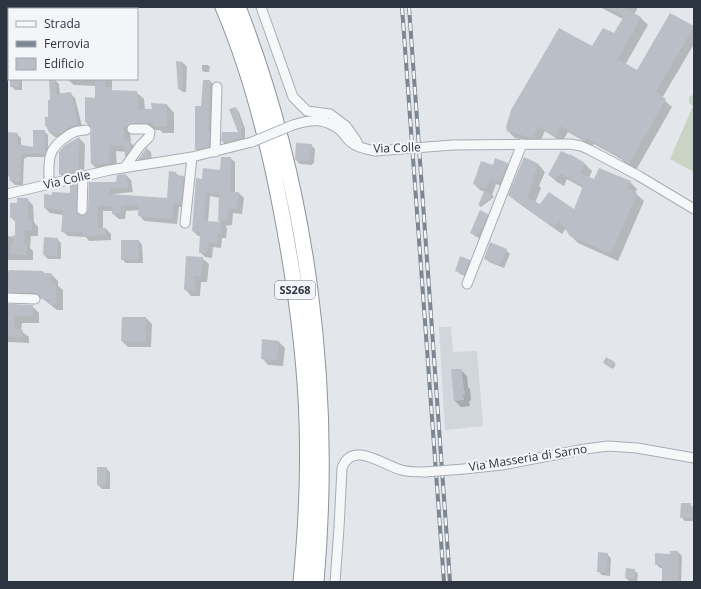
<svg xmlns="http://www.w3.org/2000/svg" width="701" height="589" viewBox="0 0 701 589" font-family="'Open Sans',sans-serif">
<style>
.built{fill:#d1d5dc}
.green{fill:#c9d4c5}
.shadow{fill:#0003;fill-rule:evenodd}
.building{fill:#babfc7}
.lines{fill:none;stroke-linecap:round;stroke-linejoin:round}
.minor-casing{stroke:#a8adb4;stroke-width:11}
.trunk-casing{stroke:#8b94a0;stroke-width:17}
.minor{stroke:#f6f7f9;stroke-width:9}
.trunk{stroke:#fff;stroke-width:15}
.rail-casing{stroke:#7d8693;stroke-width:4}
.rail{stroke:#f3f5f8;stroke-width:2.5;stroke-dasharray:8;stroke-linecap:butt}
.minor-bridge-casing{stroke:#a8adb4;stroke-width:11;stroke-linecap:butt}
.minor-bridge{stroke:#f6f7f9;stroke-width:9}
.labels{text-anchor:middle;stroke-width:4;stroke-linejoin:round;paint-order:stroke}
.shield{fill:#f3f5f8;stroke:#686e79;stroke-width:1}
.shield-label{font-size:11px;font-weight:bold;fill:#2c3442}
.street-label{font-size:12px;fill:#2c3442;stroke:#f3f5f8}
</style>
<rect width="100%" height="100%" fill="#e3e6ea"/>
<path class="built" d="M 439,327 L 451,327 L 453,352 L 477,351 L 483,426 L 445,430 Z"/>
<path class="green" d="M 694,94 L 694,172 L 670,159 L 693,106 L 689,103 L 689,97 Z"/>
<path class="shadow" d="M 600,7 L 638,7 L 634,15 L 641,18 L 648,25 L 625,65 L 638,71 L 693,27 L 694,28 L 694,44 L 662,98 L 672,107 L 636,170 L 627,165 L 621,159 L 594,144 L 592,146 L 568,132 L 562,142 L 545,131 L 539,144 L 515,138 L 508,131 L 592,48 L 614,35 L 623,19 Z
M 177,63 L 183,63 L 187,67 L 186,92 L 183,92 L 179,89 Z
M 202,65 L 208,65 L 210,67 L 209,72 L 204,72 L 202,70 Z
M 11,79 L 22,79 L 22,90 L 15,90 L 11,86 Z
M 54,79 L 59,84 L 60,95 L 70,93 L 75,98 L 83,130 L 63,137 L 55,137 L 49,132 L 46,126 L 49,118 Z
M 67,79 L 112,79 L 112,90 L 114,91 L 136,92 L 144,99 L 145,110 L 153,110 L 167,105 L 174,113 L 174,133 L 163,133 L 160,130 L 140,130 L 130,133 L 131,143 L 137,149 L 133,163 L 126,156 L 126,152 L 116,151 L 117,171 L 99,171 L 92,164 L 93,130 L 86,122 L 86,98 L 96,99 L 96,86 L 74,85 Z
M 204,81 L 210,81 L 216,87 L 215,153 L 202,156 L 196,149 L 202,107 Z
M 236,108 L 239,112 L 245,129 L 245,142 L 226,145 L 222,141 L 240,133 Z
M 44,131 L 48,135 L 48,157 L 26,157 L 26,159 L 24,158 L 23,185 L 15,185 L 11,181 L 17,134 L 21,138 L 21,146 L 34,148 Z
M 79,138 L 85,144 L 84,177 L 66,181 L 60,174 L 70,143 Z
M 311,145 L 315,149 L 314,163 L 313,163 L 312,165 L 300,164 L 296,160 Z
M 147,149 L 151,152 L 152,162 L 143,163 L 139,159 Z
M 571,155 L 585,164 L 592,171 L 589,178 L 595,181 L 630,182 L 637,189 L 635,193 L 644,201 L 618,261 L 578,243 L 570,235 L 566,228 L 562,234 L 517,202 L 509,195 L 538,164 L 545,172 L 539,186 L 541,188 L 535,203 L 541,206 L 574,211 L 583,188 L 567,179 L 564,186 L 557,182 L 549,175 Z
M 230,158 L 235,162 L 235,193 L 239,193 L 244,198 L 242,214 L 233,213 L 232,225 L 225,226 L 227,228 L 226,238 L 222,238 L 221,248 L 213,247 L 212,258 L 205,257 L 200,252 L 201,236 L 198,236 L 193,231 L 203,180 L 221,171 ZM 210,196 L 220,198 L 219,221 L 221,223 L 208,222 Z
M 507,164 L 514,170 L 507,188 L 496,184 L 492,195 L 494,197 L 481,207 L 479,205 L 485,192 L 480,190 L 474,184 L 493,167 Z
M 176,173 L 179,176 L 183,177 L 188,182 L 186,207 L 179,207 L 177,224 L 144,221 L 139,215 L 140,210 L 126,211 L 125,219 L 119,219 L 113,214 L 113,211 L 103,211 L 103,229 L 106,229 L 111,234 L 111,240 L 89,241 L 86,237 L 68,236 L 62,231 L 63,215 L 50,213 L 45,208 L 53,196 L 71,194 L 76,185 L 82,190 L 81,217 L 82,217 L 89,211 L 90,183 L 117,183 L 126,175 L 131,180 L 133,192 L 114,194 L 114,195 L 168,199 Z
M 27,199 L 33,205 L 34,222 L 38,227 L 38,236 L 31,236 L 30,248 L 33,251 L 33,260 L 7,260 L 7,236 L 16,237 L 16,223 L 11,217 L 18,204 Z
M 488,214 L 491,218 L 481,239 L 475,236 L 472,233 Z
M 57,239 L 61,243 L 61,259 L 48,259 L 44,255 Z
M 139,241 L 142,245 L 143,263 L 126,263 L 122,259 Z
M 506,250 L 510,254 L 504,268 L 489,262 L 485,258 Z
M 202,258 L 209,264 L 207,282 L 201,282 L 200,296 L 191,296 L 185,289 Z
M 470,260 L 474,264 L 468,277 L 460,274 L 456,270 Z
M 7,271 L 43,272 L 45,274 L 51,274 L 58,281 L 58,286 L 63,290 L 63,310 L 57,310 L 43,299 L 14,298 L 8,301 L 8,304 L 32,306 L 39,313 L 39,323 L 22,323 L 21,331 L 29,337 L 29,343 L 7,342 Z
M 146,318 L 152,324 L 151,347 L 128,347 L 122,341 Z
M 279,342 L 285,348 L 283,366 L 268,365 L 262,358 Z
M 614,363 L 616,364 L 613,369 L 606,364 Z
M 461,370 L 467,376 L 468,387 L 470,389 L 471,400 L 469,401 L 470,406 L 461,407 L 455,401 Z
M 106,468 L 110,472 L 110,489 L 102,489 L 98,485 Z
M 690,504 L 694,509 L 694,521 L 685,521 L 681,517 Z
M 678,552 L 682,556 L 681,582 L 663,582 L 663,568 L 660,568 L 656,564 Z
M 607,554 L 611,558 L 610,576 L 602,575 L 598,571 Z
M 634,570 L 638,574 L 637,582 L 630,582 L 626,578 Z"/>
<path class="building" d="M 605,7 L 628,7 L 627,9 L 641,17 L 618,59 L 637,70 L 670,13 L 694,26 L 656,91 L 657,92 L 657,93 L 666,99 L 629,164 L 619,158 L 620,157 L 587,138 L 585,140 L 561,126 L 555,136 L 538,126 L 533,138 L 507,131 L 506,127 L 511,110 L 559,28 L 592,46 L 603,28 L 614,33 L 624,16 Z
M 176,61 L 183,62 L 183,89 L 178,89 Z
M 10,79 L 19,79 L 19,87 L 10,87 Z
M 49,79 L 55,79 L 56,94 L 71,92 L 78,125 L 70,127 L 59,135 L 59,133 L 49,132 L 47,126 L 45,126 L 45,117 L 48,117 L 48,100 L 50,100 Z
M 95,79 L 105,79 L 105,87 L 111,87 L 111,90 L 137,91 L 139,109 L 152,109 L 151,103 L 167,104 L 167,126 L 154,126 L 154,123 L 132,123 L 127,126 L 123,126 L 124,140 L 130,141 L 131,149 L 125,157 L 124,146 L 109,145 L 110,164 L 91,164 L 90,135 L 92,130 L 89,122 L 85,122 L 85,97 L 95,98 Z
M 203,80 L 210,80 L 208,131 L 210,131 L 209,147 L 195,150 L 195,106 L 201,106 Z
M 236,107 L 242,124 L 241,138 L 229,142 L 221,141 L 222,132 L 238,132 L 229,109 Z
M 33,130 L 45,130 L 45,154 L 22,154 L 22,155 L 21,155 L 20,182 L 10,181 L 9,176 L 7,176 L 7,132 L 18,133 L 17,144 L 33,147 Z
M 79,137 L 78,171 L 59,175 L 59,152 L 64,146 Z
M 296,143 L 312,144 L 310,159 L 309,159 L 308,162 L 295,160 Z
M 147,147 L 149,158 L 138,160 L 145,150 Z
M 561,151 L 570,155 L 570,154 L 585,163 L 580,173 L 594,179 L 599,168 L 631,181 L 627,188 L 637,193 L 611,254 L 570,236 L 559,220 L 554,227 L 508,195 L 524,157 L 539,164 L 532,179 L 534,180 L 527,198 L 540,204 L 549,192 L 574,209 L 583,186 L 560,173 L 556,179 L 548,175 Z
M 221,157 L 231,157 L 230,192 L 239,192 L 237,209 L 229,209 L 227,221 L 218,221 L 219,194 L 206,192 L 204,221 L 222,222 L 221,234 L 217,233 L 217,243 L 208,243 L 207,253 L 199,253 L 200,232 L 192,231 L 196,178 L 202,179 L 203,168 L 220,170 Z
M 495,158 L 508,163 L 500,182 L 490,178 L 486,189 L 473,184 L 481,161 L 493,165 Z
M 169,171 L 176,172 L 176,175 L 184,176 L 181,203 L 174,202 L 172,219 L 138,216 L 139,204 L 121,206 L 121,214 L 112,214 L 112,206 L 98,206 L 98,228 L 106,228 L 106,235 L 83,236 L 83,233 L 61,232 L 63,210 L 44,208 L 44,194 L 52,195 L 52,192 L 70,193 L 70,185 L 77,184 L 77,212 L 79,215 L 84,215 L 88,210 L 89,182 L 116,182 L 117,175 L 126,174 L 128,187 L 110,189 L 110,194 L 167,198 Z
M 484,191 L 493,195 L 478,206 Z
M 17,198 L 28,198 L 28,220 L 32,220 L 32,230 L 25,230 L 24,244 L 27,244 L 27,255 L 10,254 L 11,245 L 13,245 L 13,235 L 15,236 L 15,218 L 10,218 L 10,203 L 17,203 Z
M 480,210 L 488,214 L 482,229 L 481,228 L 477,236 L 470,233 Z
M 44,237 L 58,238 L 57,256 L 43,255 Z
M 121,240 L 139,240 L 139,259 L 121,260 Z
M 490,242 L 507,249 L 500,265 L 484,259 Z
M 186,256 L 203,257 L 201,276 L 195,276 L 194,290 L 184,290 Z
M 460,256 L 470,260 L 464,274 L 455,271 Z
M 9,270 L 43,271 L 44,273 L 51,273 L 52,283 L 56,283 L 56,304 L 49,304 L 49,299 L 41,299 L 38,294 L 36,293 L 7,292 L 7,281 L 9,281 Z
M 7,304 L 33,305 L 33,316 L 15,316 L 14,329 L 23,330 L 22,337 L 7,336 Z
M 122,317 L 146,317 L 146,342 L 121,341 Z
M 262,339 L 279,341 L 277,360 L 261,359 Z
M 606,357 L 615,362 L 611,368 L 603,363 Z
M 451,369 L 461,369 L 465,395 L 463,395 L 464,400 L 454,401 Z
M 97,467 L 107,467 L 106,486 L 97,485 Z
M 681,503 L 691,503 L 690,508 L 694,508 L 694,518 L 680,518 Z
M 670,551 L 678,551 L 678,582 L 662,582 L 662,565 L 655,565 L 655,553 L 670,554 Z
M 598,552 L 608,553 L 606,572 L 597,572 Z
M 626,568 L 635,569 L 634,579 L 625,578 Z"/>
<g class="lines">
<defs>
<path id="minor" d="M 261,7 L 293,97 L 307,111 L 330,114 L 346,126 L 356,140 L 359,147
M 293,125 C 312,119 325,118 341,131 C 345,135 347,140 352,143 C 358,148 367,149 375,151
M 453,145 L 570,144 L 581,146 L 590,150 L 639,176 L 694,209
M 215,152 L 217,87
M 125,167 L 140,146 L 149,137 L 150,132 L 146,129 L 132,129
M 49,183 C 49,162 46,150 66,137 C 74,131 76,131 86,130
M 7,194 L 110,170 L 192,157 L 252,142
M 82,210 L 83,176
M 185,223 L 192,157
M 467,284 L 522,144
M 7,298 L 35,299
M 464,469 L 502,465 L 585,449 L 608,446 L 637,448 L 694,458
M 335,582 L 339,528 L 342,468 C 352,440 383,465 401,470 C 408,472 417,472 425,472"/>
<path id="trunk" d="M 223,7 C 250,70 267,137 280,204 C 294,276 305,349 307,422 C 309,476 306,529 301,582
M 238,7 C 309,189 333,388 316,582"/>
</defs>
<use href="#minor" class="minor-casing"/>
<use href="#trunk" class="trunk-casing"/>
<use href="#minor" class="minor"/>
<use href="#trunk" class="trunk"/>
<defs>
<path id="rail" d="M 402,7 L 444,582
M 409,7 L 450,582"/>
</defs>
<use href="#rail" class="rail-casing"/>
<use href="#rail" class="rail"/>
<defs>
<path id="minor-bridge" d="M 252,142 L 293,125
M 375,151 L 453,145
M 425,472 L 464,469"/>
</defs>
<use href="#minor-bridge" class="minor-bridge-casing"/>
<use href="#minor-bridge" class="minor-bridge"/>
</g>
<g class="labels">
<rect class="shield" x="275" y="281" width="40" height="18" rx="3"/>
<g class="shield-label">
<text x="295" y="294">SS268</text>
</g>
<g class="street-label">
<text transform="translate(397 148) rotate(-2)" y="4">Via Colle</text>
<text transform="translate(67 180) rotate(-13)" y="4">Via Colle</text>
<text transform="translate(528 458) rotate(-9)" y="4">Via Masseria di Sarno</text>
</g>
</g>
<rect width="701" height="589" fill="none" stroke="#2c3442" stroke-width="16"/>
<rect x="8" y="8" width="130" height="72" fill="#f3f5f8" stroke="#a3a8af"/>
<rect x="16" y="21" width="20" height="6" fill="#f6f7f9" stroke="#a3a8af"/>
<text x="44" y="28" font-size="12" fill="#2c3442">Strada</text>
<rect x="16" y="41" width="20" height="6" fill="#7d8693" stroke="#a3a8af"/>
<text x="44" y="48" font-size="12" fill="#2c3442">Ferrovia</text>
<rect x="16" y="58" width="20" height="12" fill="#babfc7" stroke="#a3a8af"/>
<text x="44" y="68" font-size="12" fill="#2c3442">Edificio</text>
</svg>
